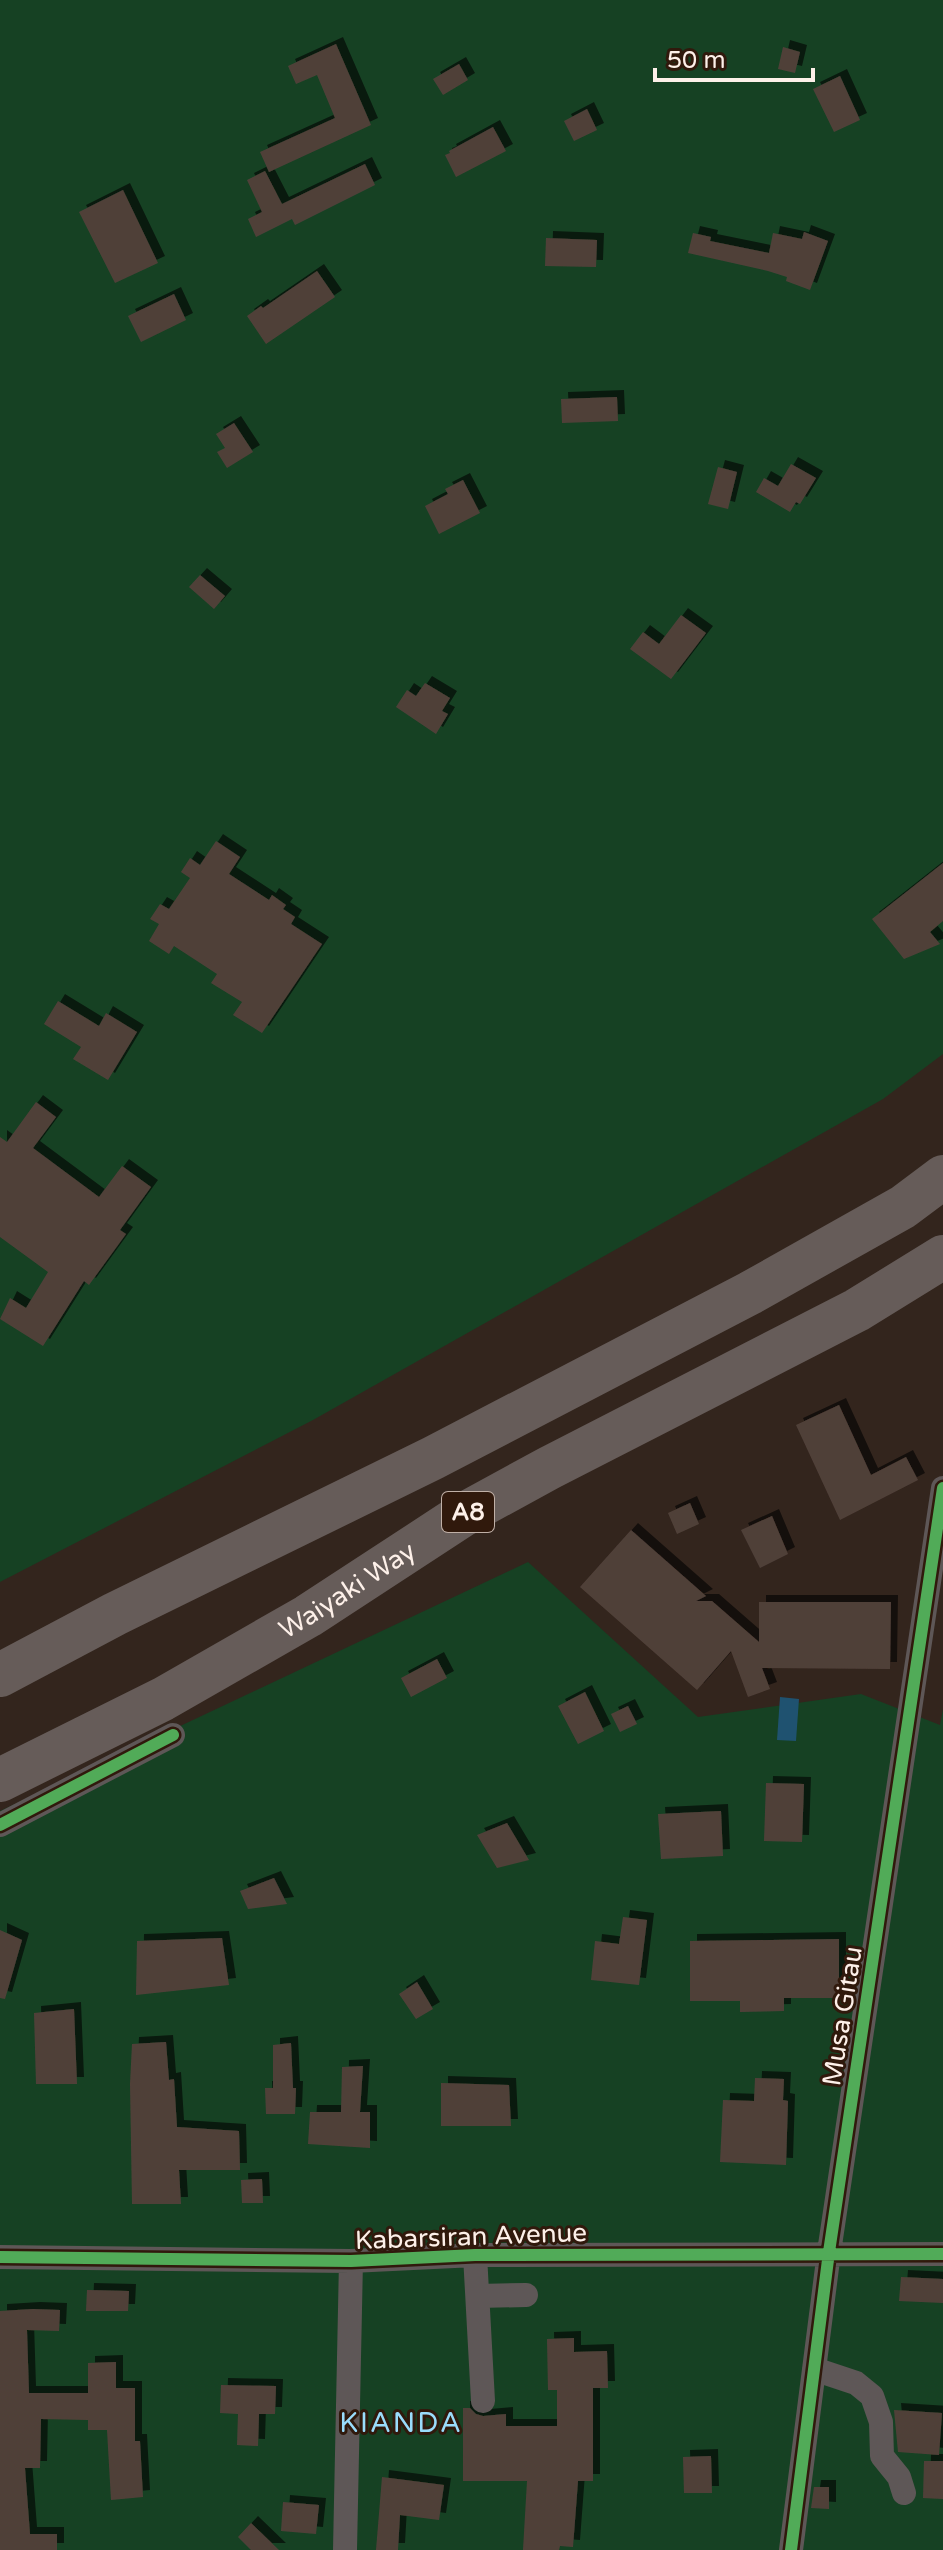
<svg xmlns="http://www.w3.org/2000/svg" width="943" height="2550" viewBox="0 0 943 2550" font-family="'Varela Round',sans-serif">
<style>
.green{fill:#164123}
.water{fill:#1f5270}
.building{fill:#504039;filter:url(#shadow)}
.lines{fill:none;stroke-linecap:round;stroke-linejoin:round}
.street{stroke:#5e5757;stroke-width:24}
.highway{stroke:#665c59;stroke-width:44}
.cycleway-casing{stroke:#30190c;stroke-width:17}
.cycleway{stroke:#51ab58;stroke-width:12}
.labels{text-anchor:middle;stroke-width:6;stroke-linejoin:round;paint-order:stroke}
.shield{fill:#30190c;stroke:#c0b0a7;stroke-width:2}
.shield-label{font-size:24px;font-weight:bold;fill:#fdf0e9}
.street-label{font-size:26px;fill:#fdf0e9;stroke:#30190c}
.neighbourhood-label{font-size:28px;letter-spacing:2px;fill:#99dcfb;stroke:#30190c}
</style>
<defs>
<filter id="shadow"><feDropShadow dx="7" dy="-7" stdDeviation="0" flood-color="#0009"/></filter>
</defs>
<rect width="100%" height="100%" fill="#33251d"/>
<path class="green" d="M 0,0 L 943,0 L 943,1054 L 883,1099 L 313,1420 L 0,1582 Z
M 528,1562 L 698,1717 L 861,1694 L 940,1725 L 943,1709 L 943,2550 L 0,2550 L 0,1811 Z"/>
<path class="water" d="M 780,1697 L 799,1699 L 796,1741 L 777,1740 Z"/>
<path class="building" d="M 336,44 L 371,125 L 269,172 L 260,152 L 335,118 L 317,75 L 296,84 L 288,66 Z
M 783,47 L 800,52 L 795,73 L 778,69 Z
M 459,64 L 468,80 L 443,95 L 433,79 Z
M 840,76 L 860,120 L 834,132 L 813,89 Z
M 587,109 L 597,130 L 574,141 L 564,121 Z
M 493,127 L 506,151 L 456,177 L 445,155 L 450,153 L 449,151 Z
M 365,164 L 375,185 L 295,225 L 292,219 L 256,237 L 248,219 L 262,212 L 247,180 L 265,171 L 282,204 Z
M 123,190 L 158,263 L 115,283 L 79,212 Z
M 804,232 L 828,241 L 810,290 L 786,281 L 787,277 L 768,271 L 688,253 L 693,233 L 711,237 L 710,241 L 769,253 L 773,233 L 802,239 Z
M 546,238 L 597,240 L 596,267 L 545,266 Z
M 317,271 L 335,297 L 266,344 L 247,316 L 261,306 L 263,308 Z
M 174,294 L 186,320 L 141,342 L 128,316 Z
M 617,397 L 618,421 L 562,423 L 561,399 Z
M 234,423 L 253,452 L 227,468 L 217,452 L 225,448 L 216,434 Z
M 791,464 L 816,478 L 800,504 L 796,502 L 790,512 L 756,492 L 764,478 L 778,486 Z
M 718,467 L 737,472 L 728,509 L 708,504 Z
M 463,480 L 480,513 L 439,534 L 425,506 L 448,494 L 445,489 Z
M 200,575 L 225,596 L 214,609 L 189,587 Z
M 681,615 L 706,633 L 671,679 L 630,649 L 643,632 L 659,644 Z
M 425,683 L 450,698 L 442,711 L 448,714 L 436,734 L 396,707 L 407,690 L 416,696 Z
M 216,841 L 240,857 L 229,874 L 269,900 L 272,895 L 286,905 L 283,909 L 295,917 L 291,924 L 322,944 L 262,1033 L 233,1015 L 242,1002 L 211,983 L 217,974 L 174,946 L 169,954 L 149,941 L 159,924 L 150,919 L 160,904 L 169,909 L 190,878 L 181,872 L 190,858 L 200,865 Z
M 943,863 L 943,921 L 930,932 L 940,944 L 904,959 L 872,919 Z
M 58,1001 L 99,1026 L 106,1013 L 137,1032 L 108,1080 L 73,1059 L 81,1047 L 44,1024 Z
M 36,1102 L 56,1117 L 33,1148 L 99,1197 L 122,1166 L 151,1187 L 120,1230 L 126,1234 L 89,1285 L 84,1281 L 43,1346 L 0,1319 L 10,1298 L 26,1308 L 48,1272 L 0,1237 L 0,1137 L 7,1142 Z
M 839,1405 L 871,1475 L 906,1457 L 918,1480 L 840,1520 L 796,1425 Z
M 690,1503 L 699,1524 L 677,1534 L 668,1513 Z
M 772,1516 L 788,1554 L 760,1568 L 741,1530 Z
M 631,1530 L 706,1596 L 696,1601 L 712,1601 L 759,1642 L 759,1602 L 891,1602 L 890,1669 L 762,1668 L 770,1689 L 748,1697 L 731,1651 L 697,1690 L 580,1587 Z
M 437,1659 L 447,1678 L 411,1697 L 401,1678 Z
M 585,1692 L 604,1731 L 578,1744 L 558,1706 Z
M 628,1706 L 637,1724 L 620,1732 L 611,1714 Z
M 766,1783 L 804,1784 L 802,1842 L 764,1841 Z
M 721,1811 L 723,1856 L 661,1859 L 658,1814 Z
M 507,1823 L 529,1860 L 497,1868 L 477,1835 Z
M 274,1878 L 287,1904 L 248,1909 L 240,1891 Z
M 623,1917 L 647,1920 L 639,1985 L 591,1980 L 595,1941 L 619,1944 Z
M 0,1930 L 22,1940 L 5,1999 L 0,1998 Z
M 222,1938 L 229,1985 L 136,1995 L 137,1941 Z
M 839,1939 L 839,1998 L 784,1998 L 784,2011 L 740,2012 L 740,2001 L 690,2001 L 690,1941 Z
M 417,1982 L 433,2009 L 416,2019 L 399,1994 Z
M 74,2009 L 77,2084 L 36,2084 L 34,2013 Z
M 166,2042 L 169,2080 L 174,2079 L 177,2127 L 239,2131 L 240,2170 L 179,2170 L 181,2204 L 132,2204 L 130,2084 L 132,2044 Z
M 291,2043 L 293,2088 L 296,2088 L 295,2114 L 266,2114 L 265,2088 L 273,2088 L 273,2045 Z
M 363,2066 L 360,2112 L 370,2112 L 370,2148 L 308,2144 L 310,2112 L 341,2112 L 342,2067 Z
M 755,2078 L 784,2079 L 783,2100 L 788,2101 L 786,2165 L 720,2162 L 723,2100 L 754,2101 Z
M 441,2083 L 509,2085 L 511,2126 L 441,2126 Z
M 262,2179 L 263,2203 L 242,2203 L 241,2180 Z
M 901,2277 L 943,2279 L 943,2303 L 899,2301 Z
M 87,2290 L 129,2291 L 128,2311 L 86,2311 Z
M 33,2309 L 60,2310 L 59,2331 L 27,2330 L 29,2393 L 88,2393 L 88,2363 L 116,2362 L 116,2388 L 135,2388 L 135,2441 L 140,2441 L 143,2497 L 111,2500 L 107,2430 L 88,2430 L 88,2420 L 41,2419 L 40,2468 L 25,2468 L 30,2534 L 57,2534 L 57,2550 L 0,2550 L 0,2311 Z
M 574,2338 L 574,2352 L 607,2351 L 608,2388 L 593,2388 L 593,2481 L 578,2481 L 573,2547 L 560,2546 L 559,2550 L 523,2550 L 527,2481 L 463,2481 L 463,2408 L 470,2408 L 476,2414 L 483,2416 L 506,2414 L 506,2426 L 557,2426 L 557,2390 L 548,2390 L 547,2339 Z
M 221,2385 L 276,2386 L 275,2414 L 259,2414 L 258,2446 L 237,2445 L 238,2414 L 220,2413 Z
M 894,2410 L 942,2413 L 939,2455 L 898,2452 Z
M 711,2456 L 712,2493 L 684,2493 L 683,2457 Z
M 924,2461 L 943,2461 L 943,2499 L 923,2498 Z
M 382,2477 L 444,2485 L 439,2520 L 400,2515 L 398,2550 L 376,2550 Z
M 814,2487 L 829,2487 L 829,2509 L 811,2508 Z
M 283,2502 L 319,2505 L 316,2534 L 281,2531 Z
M 251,2523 L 279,2550 L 251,2550 L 238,2537 Z"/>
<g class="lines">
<path class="street" d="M 0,1825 L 173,1735
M 475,2255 L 483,2401
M 0,2257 L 351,2261 L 475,2255 L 943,2254
M 478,2296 L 526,2295
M 814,2369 L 856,2383 L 872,2396 L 881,2422 L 882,2456 L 899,2477 L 904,2493
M 345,2550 L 351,2261
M 791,2550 L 829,2252 L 943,1488"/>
<g class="highway">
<path d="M 0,1675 L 115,1614 L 433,1458 L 750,1293 L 903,1207 L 943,1177"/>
<path id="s1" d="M 0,1780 L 163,1699 L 308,1616 L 461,1516 L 549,1468 L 857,1310 L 943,1257"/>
</g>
<defs>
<path id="cycleway" d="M 0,1825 L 173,1735
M 0,2257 L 351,2261 L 475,2255 L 943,2254
M 791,2550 L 829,2252 L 943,1488"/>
</defs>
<use href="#cycleway" class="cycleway-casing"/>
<use href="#cycleway" class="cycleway"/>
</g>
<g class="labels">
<rect class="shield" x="442" y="1492" width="52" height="40" rx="6"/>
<g class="shield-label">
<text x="468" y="1520">A8</text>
</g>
<g class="street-label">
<text dy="9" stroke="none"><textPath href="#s1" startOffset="396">Waiyaki Way</textPath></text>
<text transform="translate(842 2016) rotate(-81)" y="9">Musa Gitau</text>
<text transform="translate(471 2236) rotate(-2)" y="9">Kabarsiran Avenue</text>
</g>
<g class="neighbourhood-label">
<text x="401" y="2432">KIANDA</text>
</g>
</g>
<path d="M655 68v12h158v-12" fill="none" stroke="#fdf0e9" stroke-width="4"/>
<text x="667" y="68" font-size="24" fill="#fdf0e9" stroke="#30190c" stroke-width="6" paint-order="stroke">50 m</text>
</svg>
